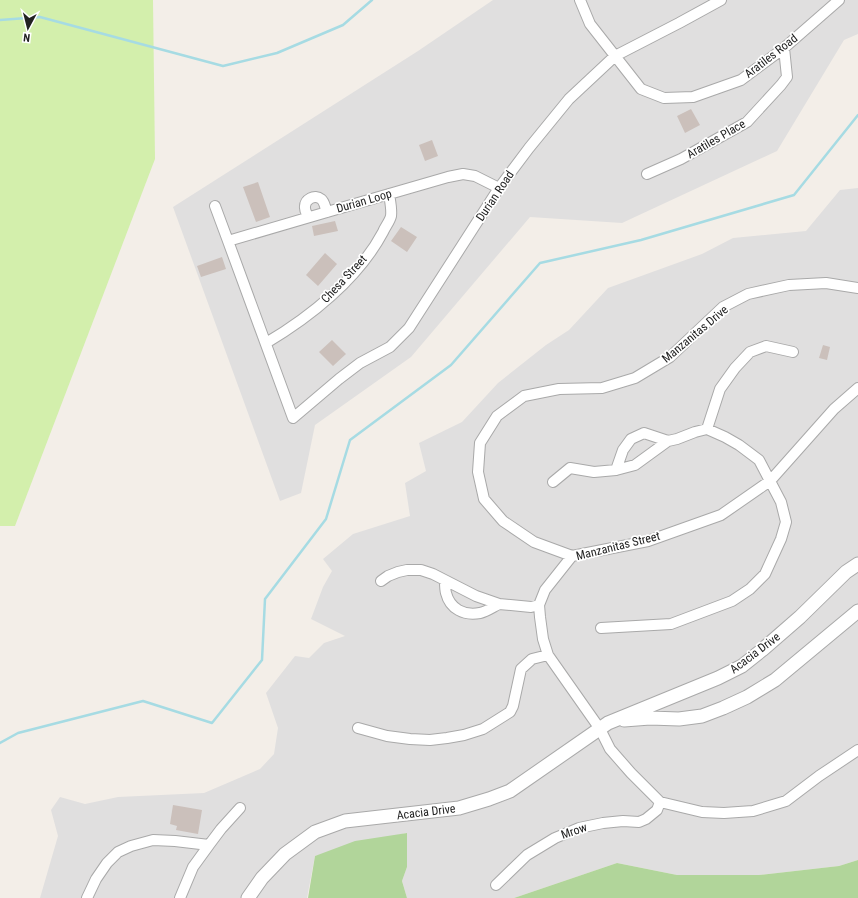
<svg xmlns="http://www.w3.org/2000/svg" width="858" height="898" viewBox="0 0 858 898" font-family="'Roboto Condensed',sans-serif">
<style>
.residential{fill:#e0dfdf}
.grass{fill:#d3efac}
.forest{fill:#b1d59a}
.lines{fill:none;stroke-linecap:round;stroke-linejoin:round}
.stream{stroke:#a6dbe3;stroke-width:2.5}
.building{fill:#cbc0bb}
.minor-casing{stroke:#a9a9a9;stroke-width:12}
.tertiary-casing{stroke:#a9a9a9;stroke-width:15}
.minor{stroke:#fff;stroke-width:10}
.tertiary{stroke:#fff;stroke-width:13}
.labels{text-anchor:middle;stroke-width:3.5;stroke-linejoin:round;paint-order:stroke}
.street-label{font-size:12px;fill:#222;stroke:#fff}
</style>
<rect width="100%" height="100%" fill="#f3eee8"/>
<path class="residential" d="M 493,0 L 858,0 L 858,34 L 844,40 L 777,151 L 622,223 L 530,217 L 411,357 L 315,425 L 301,493 L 280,501 L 173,207 L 418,51 Z
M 858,188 L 858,860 L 839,866 L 759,875 L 677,875 L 617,863 L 514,898 L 407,898 L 402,881 L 407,867 L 406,833 L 315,856 L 307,898 L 40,898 L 58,836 L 51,810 L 60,797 L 85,804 L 118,797 L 204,793 L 260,769 L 274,754 L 278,728 L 266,693 L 295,656 L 309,658 L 324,643 L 345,636 L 311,619 L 323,587 L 332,571 L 323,559 L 353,534 L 410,516 L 405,483 L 426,471 L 419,443 L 462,422 L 498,383 L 546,345 L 569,330 L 608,288 L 702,254 L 733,238 L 806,231 L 840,190 Z"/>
<path class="grass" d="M 0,0 L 153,0 L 155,159 L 15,526 L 0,526 Z"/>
<path class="forest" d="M 407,833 L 407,867 L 402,881 L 407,898 L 308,898 L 315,856 L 355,841 Z
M 858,860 L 858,898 L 514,898 L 617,863 L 677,875 L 759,875 L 839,866 Z"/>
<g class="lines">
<path class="stream" d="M 0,20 L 40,17 L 223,66 L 277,53 L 343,25 L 372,0
M 0,743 L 18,733 L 143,701 L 212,723 L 262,660 L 265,599 L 326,519 L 350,440 L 451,365 L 540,263 L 641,240 L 794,195 L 858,115"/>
</g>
<path class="building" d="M 691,109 L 700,125 L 685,133 L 677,116 Z
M 432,140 L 438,156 L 425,161 L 419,145 Z
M 258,182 L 270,217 L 256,222 L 243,187 Z
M 335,221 L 338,231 L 314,236 L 312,226 Z
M 401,227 L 417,237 L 407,252 L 391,241 Z
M 325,253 L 337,264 L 318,286 L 306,275 Z
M 222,257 L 226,269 L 201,277 L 197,266 Z
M 332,340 L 346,354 L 333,366 L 319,352 Z
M 823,345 L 830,347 L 827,360 L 819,358 Z
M 173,805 L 202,810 L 198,834 L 176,830 L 177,826 L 170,824 Z"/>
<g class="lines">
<defs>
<path id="minor" d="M 580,0 L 590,24 L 641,89 L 664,98 L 693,97 L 741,80 L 784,48 L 839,0
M 647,174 L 681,159 L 747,122 L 781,85 L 787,77 L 784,48
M 499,188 L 475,176 L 463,174 L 448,177 L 327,212 L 228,241 L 293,418 L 339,379 L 360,363 L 390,347 L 409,328 L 499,188 L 529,148 L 569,99 L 615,56 L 679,23 L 721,0
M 215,206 L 228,241
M 308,217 C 307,214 305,211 305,208 C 304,199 315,194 321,199 C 325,202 325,208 327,212
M 266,343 C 310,317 358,279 383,232 C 385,227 390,221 391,216 C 392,209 390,201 389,194
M 858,388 L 834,409 L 770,481 L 721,515 L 648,541 L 572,556 L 545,590 L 539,605 L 540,617 L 543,639 L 548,655 L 600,729 L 610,749 L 631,773 L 660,802 L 702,812 L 724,813 L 753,811 L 786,801 L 819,776 L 858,750
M 707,429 L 720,389 L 735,368 L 750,352 L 766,346 L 793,352
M 616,470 L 623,450 L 631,439 L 644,433 L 668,441
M 553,482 L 570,468 L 594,472 L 616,470 L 635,465 L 668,441 L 677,439 L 695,432 L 707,429 L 725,437 L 739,445 L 759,460 L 781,502 L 786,522 L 781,539 L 765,574 L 750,589 L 732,601 L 671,624 L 601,628
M 572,556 L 534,542 L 503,521 L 484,499 L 478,472 L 480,443 L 497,416 L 524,396 L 559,389 L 602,388 L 635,378 L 670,357 L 723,307 L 748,294 L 789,285 L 826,283 L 858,288
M 381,581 L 388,576 L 398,572 L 407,570 L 421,570 L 433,574 L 476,596 L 499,604 L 531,607 L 539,605
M 445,581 C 445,585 445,589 446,593 C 450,609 464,616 480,613 C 486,612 493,607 499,604
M 358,728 L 387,736 L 410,739 L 430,740 L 447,738 L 464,735 L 483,729 L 510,712 L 513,706 L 521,669 L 532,659 L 548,655
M 209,845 L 221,829 L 240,808
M 496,885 L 527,855 L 555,838 L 579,828 L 603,823 L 623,821 L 639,822 L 646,819 L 657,810 L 660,802
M 87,898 L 96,879 L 107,863 L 118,852 L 131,846 L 153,840 L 175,841 L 209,845 L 193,867 L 180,898"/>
<path id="tertiary" d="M 624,720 L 650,718 L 679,719 L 702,716 L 723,708 L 747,697 L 775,680 L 858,611
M 248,898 L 262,878 L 285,854 L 315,832 L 345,821 L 459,808 L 489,799 L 510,791 L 608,723 L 718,678 L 742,666 L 762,650 L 800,617 L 846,572 L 858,564"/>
</defs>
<use href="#minor" class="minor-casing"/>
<use href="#tertiary" class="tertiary-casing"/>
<use href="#minor" class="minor"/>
<use href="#tertiary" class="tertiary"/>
</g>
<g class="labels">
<g class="street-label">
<text transform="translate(771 56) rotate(-38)" y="4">Aratiles Road</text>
<text transform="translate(716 139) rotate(-30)" y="4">Aratiles Place</text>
<text transform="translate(495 196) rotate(-56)" y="4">Durian Road</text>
<text transform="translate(364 201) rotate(-16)" y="4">Durian Loop</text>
<text transform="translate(344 279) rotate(-47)" y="4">Chesa Street</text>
<text transform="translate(695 334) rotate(-40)" y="4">Manzanitas Drive</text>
<text transform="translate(618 546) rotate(-14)" y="4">Manzanitas Street</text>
<text transform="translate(755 653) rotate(-37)" y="4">Acacia Drive</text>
<text transform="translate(426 812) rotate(-7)" y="4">Acacia Drive</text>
<text transform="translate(574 831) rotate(-19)" y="4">Mrow</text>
</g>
</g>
<g transform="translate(28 28) rotate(187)" stroke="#ffffff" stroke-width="3" paint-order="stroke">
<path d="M0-3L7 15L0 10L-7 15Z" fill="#222222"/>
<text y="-6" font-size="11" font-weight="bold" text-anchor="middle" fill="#222222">N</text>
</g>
</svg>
